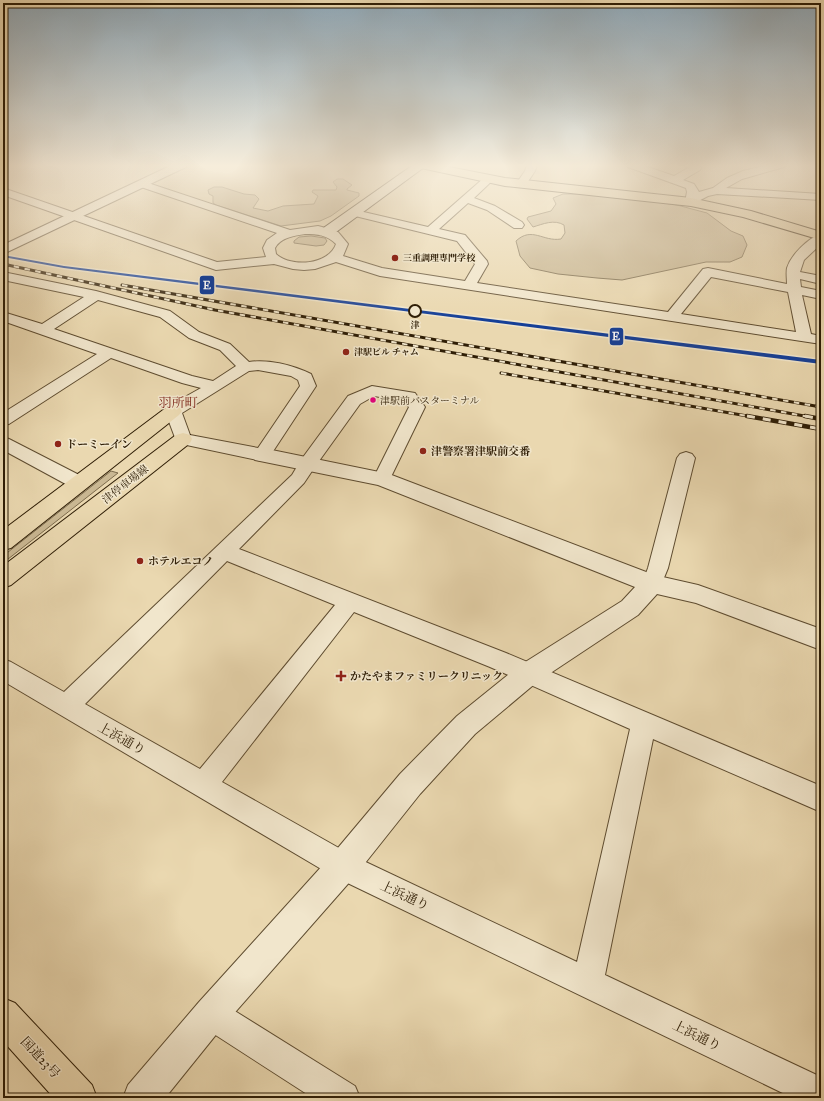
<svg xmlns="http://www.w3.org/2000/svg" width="824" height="1101" viewBox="0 0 824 1101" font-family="'IM FELL Great Primer','Noto Serif JP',serif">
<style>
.green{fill:#cab893;stroke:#7c6b4c}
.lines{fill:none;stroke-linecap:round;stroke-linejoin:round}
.minor-casing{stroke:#5e4c30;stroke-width:2}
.tertiary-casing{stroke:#5e4c30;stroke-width:2}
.secondary-casing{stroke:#2f1e06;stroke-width:2}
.primary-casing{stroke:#2f1e06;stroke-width:2}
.trunk-casing{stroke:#2f1e06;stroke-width:2}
.minor{fill:#f1e6cc;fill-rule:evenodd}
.tertiary{fill:#f1e6cc;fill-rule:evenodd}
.secondary{fill:#f1e6cc;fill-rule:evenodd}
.primary{fill:#ead8b0;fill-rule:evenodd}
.trunk{fill:#ead8b0;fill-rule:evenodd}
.rail-far1-casing{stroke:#2f1e06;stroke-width:3}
.rail-casing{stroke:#2f1e06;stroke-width:4.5}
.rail-far1{stroke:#f1e6cc;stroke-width:2;stroke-dasharray:5.5;stroke-linecap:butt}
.rail{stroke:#f1e6cc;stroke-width:3;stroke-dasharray:8;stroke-linecap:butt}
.rail-1-casing{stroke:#f1e6cc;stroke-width:3}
.rail-1{fill:#153f97;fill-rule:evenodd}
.poi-dot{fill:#8f2418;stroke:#f1e6cc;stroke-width:1.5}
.stop-dot{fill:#f1e6cc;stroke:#2f1e06;stroke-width:2}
.bus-dot{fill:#e5007d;stroke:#f1e6cc;stroke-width:1.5}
.labels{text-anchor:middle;stroke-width:3;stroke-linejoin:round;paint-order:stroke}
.far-poi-label{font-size:9px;font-weight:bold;fill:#2f1e06;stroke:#f1e6cc;text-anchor:start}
.far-stop-label{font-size:9px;font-weight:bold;fill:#2f1e06;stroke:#f1e6cc}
.bus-label{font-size:10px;fill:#2f1e06;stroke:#f1e6cc;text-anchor:start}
.poi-label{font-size:11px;font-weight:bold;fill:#2f1e06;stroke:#f1e6cc;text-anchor:start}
.street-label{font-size:11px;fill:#2f1e06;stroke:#f1e6cc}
.quarter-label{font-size:13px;fill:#7a1f14;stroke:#f1e6cc}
.near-street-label{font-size:13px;fill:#2f1e06;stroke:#f1e6cc}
.line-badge{stroke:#f1e6cc;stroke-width:1.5}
.badge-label{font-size:11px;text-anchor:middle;font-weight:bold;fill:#fff}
</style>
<rect width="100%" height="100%" fill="#ead8b0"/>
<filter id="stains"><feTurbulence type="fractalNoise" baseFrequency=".005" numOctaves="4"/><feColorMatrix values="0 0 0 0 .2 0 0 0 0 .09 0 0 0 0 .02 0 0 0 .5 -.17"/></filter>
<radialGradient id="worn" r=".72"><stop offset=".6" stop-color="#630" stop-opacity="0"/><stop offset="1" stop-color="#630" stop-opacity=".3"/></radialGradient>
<path class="green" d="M 337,179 L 343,179 L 352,185 L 347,189 L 347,190 L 359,193 L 359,196 L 331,216 L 320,221 L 281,226 L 216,205 L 213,203 L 213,196 L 209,194 L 208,190 L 214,187 L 222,187 L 244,194 L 255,195 L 259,199 L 253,208 L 268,211 L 283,206 L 314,204 L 318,196 L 312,192 L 313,190 L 336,190 L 337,187 L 333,182 Z
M 563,194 L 606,194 L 677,205 L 707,213 L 731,231 L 743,236 L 747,245 L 742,257 L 730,262 L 706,262 L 622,280 L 597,278 L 558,274 L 530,268 L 520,256 L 516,241 C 532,226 543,242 561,239 L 565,233 L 564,225 C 554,219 543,224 533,227 L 527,219 L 528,217 L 551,211 L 556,204 L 553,198 Z
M 311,236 L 325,238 L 327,241 L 324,245 L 316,246 L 294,243 L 294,241 L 299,237 Z
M 111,471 L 118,473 L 3,563 L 3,556 Z"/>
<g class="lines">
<defs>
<path id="minor" d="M 527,165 L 537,165 L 535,171 L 525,186 L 517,186 L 516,184 L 525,171 Z
M 627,165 L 642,165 L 674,176 L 688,168 L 683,165 L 700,166 L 701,168 L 700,170 L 683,180 L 694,184 L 699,192 L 713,188 L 727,178 L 743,171 L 768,165 L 785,165 L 784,167 L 742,179 L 726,188 L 821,194 L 821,200 L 717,194 L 708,196 L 691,205 L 687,204 L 685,202 L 687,192 L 686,188 L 628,167 Z
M 489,176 L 494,179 L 474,198 L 495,206 L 522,222 L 524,225 L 522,228 L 514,228 L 487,210 L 468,203 L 439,229 L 465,235 L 487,261 L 488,264 L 477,283 L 668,312 L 703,269 L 708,268 L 787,284 C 787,279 786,273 787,268 C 791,255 808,238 821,234 L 821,244 L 804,260 L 800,272 L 821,276 L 821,284 L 800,279 L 801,287 L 821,291 L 821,299 L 802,295 L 811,334 L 821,336 L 821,344 L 380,276 L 336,262 L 315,269 L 304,270 L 293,269 L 274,264 L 216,270 L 3,195 L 3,188 L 217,262 L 266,257 L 263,248 L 267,240 L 277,233 L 138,186 L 137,184 L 142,181 L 290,230 L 318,226 L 322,227 L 338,232 L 348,244 L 343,256 L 382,268 L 465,281 L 475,264 L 457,241 L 351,215 L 349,213 L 351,211 L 355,210 L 428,227 L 485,177 ZM 305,234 C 318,234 327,235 336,244 C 329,265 291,268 276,254 L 275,248 C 281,237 294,236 305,234 ZM 711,277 L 788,292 L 796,332 L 681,314 Z
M 3,272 L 96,291 L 170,311 L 199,332 L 230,344 L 249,362 C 268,359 293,365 311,374 L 316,386 L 268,459 L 262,461 L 177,443 L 165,411 L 167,407 L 201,388 L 182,383 L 111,358 L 9,424 L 3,425 L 3,413 L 97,354 L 3,321 L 3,312 L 42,324 L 84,297 L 3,280 ZM 98,300 L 160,317 L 189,338 L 220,350 L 236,366 L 213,381 L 192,376 L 54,329 ZM 258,370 L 291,376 L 298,380 L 300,386 L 258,448 L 190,435 L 182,413 L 249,371 Z
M 372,386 L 415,393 L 425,407 L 388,483 L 382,485 L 376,483 L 373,479 L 409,407 L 404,401 L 374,396 L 360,404 L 314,468 L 304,483 L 239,549 L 506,653 L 821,786 L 821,812 L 653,739 L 605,975 L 821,1077 L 821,1098 L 793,1098 L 333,876 L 3,681 L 3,659 L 11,662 L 64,692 L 292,475 L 301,460 L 348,396 ZM 227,561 L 335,605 L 200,769 L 85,704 ZM 354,612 L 490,667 L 630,729 L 577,962 L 353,856 L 222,782 Z
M 3,437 L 9,439 L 85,478 L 88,483 L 85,488 L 79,489 L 73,488 L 3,450 Z
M 686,452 L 692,454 L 695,458 L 668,568 L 659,590 L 652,592 L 645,590 L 642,584 L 648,568 L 677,458 L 680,454 Z
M 211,998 L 222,1003 L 355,1086 L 360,1098 L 313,1098 L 200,1025 L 195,1014 L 200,1003 Z"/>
<path id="tertiary" d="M 172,165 L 188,165 L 186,167 L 3,254 L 3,245 Z
M 262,448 L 389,474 L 654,575 L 698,585 L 821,629 L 821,650 L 696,603 L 657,594 L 638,615 L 537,682 L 475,734 L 420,794 L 354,877 L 223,1026 L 165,1098 L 123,1098 L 128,1085 L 199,1002 L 332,855 L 400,774 L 457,716 L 519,666 L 622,601 L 635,587 L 378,485 L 255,460 L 252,455 L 255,450 Z"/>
<path id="secondary" d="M 413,165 L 427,165 L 332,235 L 322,235 L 320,232 L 322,229 Z"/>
<path id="primary" d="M 415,165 L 439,165 L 505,178 L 691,198 L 751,211 L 821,232 L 821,240 L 743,217 L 691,206 L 505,186 L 421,168 Z
M 173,405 L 179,407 L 182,411 L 179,415 L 11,548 L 3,550 L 3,530 L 167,407 Z
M 183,433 L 190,435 L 192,439 L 190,443 L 11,585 L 3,588 L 3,566 L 176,435 Z"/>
<path id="trunk" d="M 3,998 L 15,1003 L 92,1085 L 97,1098 L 54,1098 L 3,1041 Z"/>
</defs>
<use href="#minor" class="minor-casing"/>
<use href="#tertiary" class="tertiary-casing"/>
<use href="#secondary" class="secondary-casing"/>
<use href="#primary" class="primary-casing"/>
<use href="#trunk" class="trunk-casing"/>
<use href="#minor" class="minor"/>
<use href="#tertiary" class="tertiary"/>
<use href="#secondary" class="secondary"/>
<use href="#primary" class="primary"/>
<use href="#trunk" class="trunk"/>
<defs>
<path id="rail-far1" d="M 3,264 L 215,310 L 810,417
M 122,285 L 821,407
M 501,373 L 753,417"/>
<path id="rail" d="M 747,416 L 821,429
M 805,416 L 821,419"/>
</defs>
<use href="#rail-far1" class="rail-far1-casing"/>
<use href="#rail" class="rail-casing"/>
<use href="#rail-far1" class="rail-far1"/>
<use href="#rail" class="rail"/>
<defs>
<path id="rail-1" d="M 3,255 L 64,266 L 821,360 L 821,364 L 64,268 L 3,257 Z"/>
</defs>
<use href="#rail-1" class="rail-1-casing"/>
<use href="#rail-1" class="rail-1"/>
</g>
<linearGradient id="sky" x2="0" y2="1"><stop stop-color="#8fa9ba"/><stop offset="0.52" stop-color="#f6eddb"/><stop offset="1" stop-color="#f6eddb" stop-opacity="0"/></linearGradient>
<rect width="824" height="319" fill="url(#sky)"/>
<g class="poi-dot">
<circle cx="395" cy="258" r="4"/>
<circle cx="346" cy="352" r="4"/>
<circle cx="58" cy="444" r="4"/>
<circle cx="423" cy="451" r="4"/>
<circle cx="140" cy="561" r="4"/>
<path d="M339 670h4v4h4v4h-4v4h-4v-4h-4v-4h4z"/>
</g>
<circle class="stop-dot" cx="415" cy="311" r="6"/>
<circle class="bus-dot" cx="373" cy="400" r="3.5"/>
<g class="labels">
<g class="far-poi-label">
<text x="403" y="261">三重調理専門学校</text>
<text x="354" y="355">津駅ビル チャム</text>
</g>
<g class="far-stop-label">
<text x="415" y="328">津</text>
</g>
<g class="bus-label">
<text x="380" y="404">津駅前バスターミナル</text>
</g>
<g class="poi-label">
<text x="66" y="448">ドーミーイン</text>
<text x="431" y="455">津警察署津駅前交番</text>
<text x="148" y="565">ホテルエコノ</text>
<text x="350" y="680">かたやまファミリークリニック</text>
</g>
<g class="street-label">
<text transform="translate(125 484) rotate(-38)" y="4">津停車場線</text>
</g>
<g class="quarter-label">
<text x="178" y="407">羽所町</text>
</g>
<g class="near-street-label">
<text transform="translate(122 738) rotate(29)" y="5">上浜通り</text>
<text transform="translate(405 895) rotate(25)" y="5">上浜通り</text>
<text transform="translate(697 1035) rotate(26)" y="5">上浜通り</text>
<text transform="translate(41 1057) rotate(47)" y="5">国道23号</text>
</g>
</g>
<g class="line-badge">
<rect x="199" y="275" width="16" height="20" rx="4" fill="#153f97"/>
<rect x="609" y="327" width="15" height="19" rx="4" fill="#153f97"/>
</g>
<g class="badge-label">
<text x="207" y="289">E</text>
<text x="616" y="340">E</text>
</g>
<rect width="824" height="1101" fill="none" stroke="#ead8b0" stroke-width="16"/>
<rect x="4" y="4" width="816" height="1093" fill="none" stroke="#2f1e06" stroke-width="2"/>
<rect x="8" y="8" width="808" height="1085" fill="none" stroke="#2f1e06"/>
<rect width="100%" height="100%" filter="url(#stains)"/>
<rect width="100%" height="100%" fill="url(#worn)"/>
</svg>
